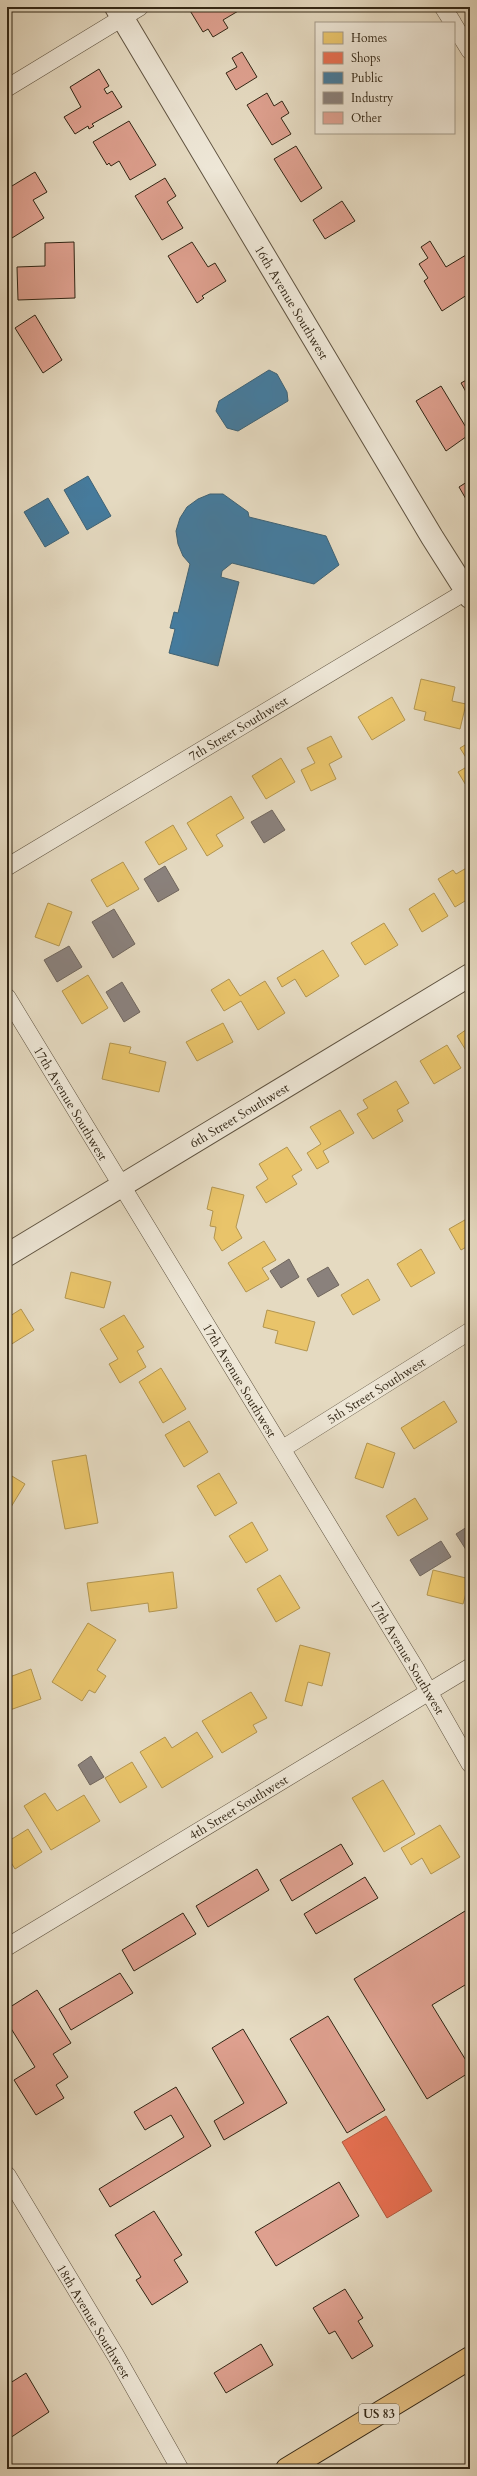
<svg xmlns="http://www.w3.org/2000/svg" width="477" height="2476" viewBox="0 0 477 2476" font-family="Cardo,serif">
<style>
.homes{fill:#e9c46a;stroke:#b29550}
.shops{fill:#e76f51;stroke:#b1593f}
.public{fill:#457b9d;stroke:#3f6274}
.industry{fill:#8a817c;stroke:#70665d}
.building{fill:#dea08f;stroke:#322615}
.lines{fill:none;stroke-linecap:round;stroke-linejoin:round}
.minor-casing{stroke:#5f5340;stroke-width:18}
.tertiary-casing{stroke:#5f5340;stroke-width:24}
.primary-casing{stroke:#322615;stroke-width:24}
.minor{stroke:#eee7d7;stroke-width:17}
.tertiary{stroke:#eee7d7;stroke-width:22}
.primary{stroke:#e2bd80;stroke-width:22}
.labels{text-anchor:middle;stroke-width:4;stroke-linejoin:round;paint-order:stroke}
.shield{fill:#eee7d7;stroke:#6a604f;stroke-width:1}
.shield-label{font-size:12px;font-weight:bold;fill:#322615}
.street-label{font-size:13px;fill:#322615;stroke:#eee7d7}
</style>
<rect width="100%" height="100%" fill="#e5dac1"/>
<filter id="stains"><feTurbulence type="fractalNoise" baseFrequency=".005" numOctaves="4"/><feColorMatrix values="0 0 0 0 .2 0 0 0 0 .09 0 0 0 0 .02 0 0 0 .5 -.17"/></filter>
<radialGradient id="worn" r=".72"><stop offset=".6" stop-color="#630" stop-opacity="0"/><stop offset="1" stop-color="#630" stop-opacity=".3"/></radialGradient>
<path class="homes" d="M 421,679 L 455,687 L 452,701 L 466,704 L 460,729 L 424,720 L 426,712 L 414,709 Z
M 392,697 L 405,720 L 372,740 L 358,717 Z
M 331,736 L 342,757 L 329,764 L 336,779 L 311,791 L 301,770 L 315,763 L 307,748 Z
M 470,742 L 470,764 L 460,748 Z
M 281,758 L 295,782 L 266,799 L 252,776 Z
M 470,765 L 470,792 L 458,772 Z
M 231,796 L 244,818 L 216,835 L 223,846 L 207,856 L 187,823 Z
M 173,825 L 187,849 L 159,865 L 145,842 Z
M 123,862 L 139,889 L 107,907 L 91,880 Z
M 470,866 L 470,898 L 455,907 L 438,879 L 453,870 L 456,874 Z
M 434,893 L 448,916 L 422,932 L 409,909 Z
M 48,903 L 72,912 L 59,946 L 35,937 Z
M 384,923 L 398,945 L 365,965 L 351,943 Z
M 323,950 L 339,976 L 306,997 L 295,979 L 282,987 L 277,978 Z
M 88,975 L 108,1008 L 82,1024 L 62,991 Z
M 229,979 L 240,996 L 265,981 L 285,1013 L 258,1030 L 241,1001 L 224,1011 L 211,990 Z
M 223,1023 L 233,1042 L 197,1061 L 186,1042 Z
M 470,1027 L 470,1057 L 457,1036 Z
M 110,1043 L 131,1047 L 129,1053 L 166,1062 L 159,1092 L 102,1079 Z
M 447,1045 L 461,1068 L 434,1084 L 420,1061 Z
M 396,1081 L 409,1103 L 397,1110 L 403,1121 L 373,1139 L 357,1114 L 368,1108 L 363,1100 Z
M 340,1110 L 354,1133 L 323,1151 L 329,1162 L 317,1169 L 307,1153 L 321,1144 L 310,1127 Z
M 287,1147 L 302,1170 L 292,1176 L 297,1184 L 266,1203 L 256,1187 L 268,1179 L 259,1164 Z
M 212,1187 L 244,1195 L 236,1227 L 242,1238 L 222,1251 L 214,1238 L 216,1227 L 210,1226 L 213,1211 L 207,1209 Z
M 470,1217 L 470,1245 L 461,1250 L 449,1229 Z
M 264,1241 L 276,1260 L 262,1268 L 269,1279 L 246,1292 L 228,1263 Z
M 421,1249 L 435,1273 L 411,1287 L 397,1264 Z
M 71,1272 L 111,1282 L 104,1308 L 65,1298 Z
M 368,1279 L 380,1300 L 353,1315 L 341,1295 Z
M 21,1309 L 34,1330 L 7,1347 L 7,1318 Z
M 267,1310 L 315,1322 L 307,1351 L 275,1343 L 278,1331 L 263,1327 Z
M 124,1315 L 144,1347 L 137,1351 L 146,1367 L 120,1383 L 109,1364 L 118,1359 L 100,1329 Z
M 161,1368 L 186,1409 L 163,1423 L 139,1382 Z
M 444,1401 L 457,1422 L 414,1449 L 401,1428 Z
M 189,1421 L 208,1452 L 184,1467 L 165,1435 Z
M 367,1443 L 395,1453 L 383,1488 L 355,1478 Z
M 86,1455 L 98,1523 L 65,1529 L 52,1461 Z
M 7,1473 L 25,1484 L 11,1507 L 7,1505 Z
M 219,1473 L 237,1503 L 215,1516 L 197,1486 Z
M 415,1498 L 428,1519 L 398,1536 L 386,1516 Z
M 252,1522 L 268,1550 L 246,1563 L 229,1536 Z
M 433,1570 L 470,1579 L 463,1604 L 427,1595 Z
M 173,1572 L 177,1608 L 149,1612 L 148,1603 L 91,1611 L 87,1583 Z
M 280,1575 L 300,1608 L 276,1622 L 257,1589 Z
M 88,1623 L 116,1640 L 97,1670 L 106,1676 L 95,1693 L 89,1690 L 82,1701 L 52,1682 Z
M 300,1645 L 330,1653 L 322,1686 L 308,1682 L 302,1706 L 285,1701 Z
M 31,1669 L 41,1699 L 7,1711 L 7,1678 Z
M 251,1692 L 267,1718 L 253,1725 L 257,1732 L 222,1753 L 202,1721 Z
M 197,1732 L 213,1757 L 162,1788 L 140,1752 L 165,1737 L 172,1748 Z
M 132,1762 L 147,1787 L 120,1803 L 105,1778 Z
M 383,1780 L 415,1834 L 384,1852 L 352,1798 Z
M 45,1793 L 57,1811 L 84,1795 L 100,1821 L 51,1850 L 24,1806 Z
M 440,1825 L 460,1857 L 431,1874 L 422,1858 L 411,1865 L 401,1848 Z
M 28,1829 L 42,1852 L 15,1869 L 7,1856 L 7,1842 Z"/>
<path class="shops" d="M 386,2116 L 432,2191 L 387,2218 L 342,2142 Z"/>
<path class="public" d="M 269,370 L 277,374 L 287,392 L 288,401 L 238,431 L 227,428 L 216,411 L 219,401 Z
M 88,476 L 111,516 L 87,530 L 64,490 Z
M 210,494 L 223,494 L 248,512 L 249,517 L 326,536 L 339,565 L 314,584 L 232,563 L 222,571 L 221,577 L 239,582 L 218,666 L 169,653 L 175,629 L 170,628 L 174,612 L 178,613 L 190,564 L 183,556 L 178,544 L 176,531 L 180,518 L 187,507 L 198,499 Z
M 48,498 L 69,533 L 45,547 L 24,512 Z"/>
<path class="industry" d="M 272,810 L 285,830 L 264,843 L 251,822 Z
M 165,866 L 179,890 L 158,902 L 144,879 Z
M 114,909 L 135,944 L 113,958 L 92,922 Z
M 69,946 L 82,967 L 57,982 L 44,960 Z
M 122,982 L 140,1012 L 124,1022 L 106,992 Z
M 289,1259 L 299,1277 L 281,1288 L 270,1271 Z
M 328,1267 L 339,1285 L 318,1297 L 307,1279 Z
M 470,1525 L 470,1556 L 456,1534 Z
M 441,1541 L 451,1557 L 420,1576 L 410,1560 Z
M 91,1756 L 104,1777 L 90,1785 L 78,1765 Z"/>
<path class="building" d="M 192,7 L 245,7 L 223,20 L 228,28 L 213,37 L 208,29 L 203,32 L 189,9 Z
M 242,52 L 257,77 L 236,90 L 226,73 L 237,67 L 232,58 Z
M 99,69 L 109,86 L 104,89 L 107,94 L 112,91 L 122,107 L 92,124 L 94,126 L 89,129 L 88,126 L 75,134 L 64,117 L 81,107 L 70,87 Z
M 267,93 L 274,106 L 282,101 L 289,113 L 281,118 L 291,134 L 272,145 L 247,105 Z
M 129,121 L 156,165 L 130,180 L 119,161 L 111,166 L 109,163 L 107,165 L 93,142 Z
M 296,146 L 322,188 L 301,202 L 274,159 Z
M 35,172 L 47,192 L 33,200 L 44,218 L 12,238 L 7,230 L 7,189 Z
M 165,178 L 176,196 L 167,202 L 183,228 L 162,240 L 135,196 Z
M 342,201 L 355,221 L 325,239 L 313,220 Z
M 430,241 L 446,267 L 466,255 L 470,262 L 470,293 L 442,311 L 424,281 L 428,278 L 419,264 L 428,258 L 421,247 Z
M 74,242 L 75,298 L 18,300 L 17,267 L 45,266 L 45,243 Z
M 192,242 L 208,267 L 215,263 L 226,281 L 202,296 L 204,298 L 197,303 L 168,256 Z
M 35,315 L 62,360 L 43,373 L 15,328 Z
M 470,378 L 470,399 L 461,383 Z
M 441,386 L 470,434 L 446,451 L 416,401 Z
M 470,480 L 470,506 L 459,487 Z
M 341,1844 L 353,1864 L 292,1901 L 280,1880 Z
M 257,1869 L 269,1890 L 208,1927 L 196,1906 Z
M 365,1877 L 378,1898 L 316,1934 L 304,1914 Z
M 470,1908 L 470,1982 L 432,2005 L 470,2067 L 470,2072 L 427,2099 L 354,1979 Z
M 183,1913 L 196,1934 L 134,1971 L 122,1950 Z
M 120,1973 L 133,1993 L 71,2030 L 59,2009 Z
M 37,1990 L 71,2043 L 53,2054 L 68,2077 L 56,2085 L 64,2098 L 36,2115 L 14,2080 L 35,2067 L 7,2022 L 7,2009 Z
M 328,2016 L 385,2110 L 347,2133 L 290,2039 Z
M 243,2029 L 287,2103 L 224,2140 L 214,2121 L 244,2103 L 212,2048 Z
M 176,2087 L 211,2146 L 110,2207 L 99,2189 L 184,2137 L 171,2115 L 145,2130 L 134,2112 Z
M 339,2182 L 359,2216 L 276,2266 L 255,2232 Z
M 154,2211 L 182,2255 L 174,2260 L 188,2282 L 152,2305 L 136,2280 L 141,2277 L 115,2235 Z
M 345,2289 L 363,2318 L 358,2321 L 373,2346 L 352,2359 L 335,2331 L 329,2334 L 313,2308 Z
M 261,2344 L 273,2365 L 226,2393 L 214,2373 Z
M 26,2373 L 49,2412 L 7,2440 L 7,2395 L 11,2393 L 7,2385 Z"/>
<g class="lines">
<defs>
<path id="minor" d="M 443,7 L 453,23
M 454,25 L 470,51
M 7,88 L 140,7
M 7,867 L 470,589
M 7,997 L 417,1671 L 470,1764
M 282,1449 L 470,1331
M 7,1947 L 470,1667
M 7,2175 L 116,2356 L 180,2469"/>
<path id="tertiary" d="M 116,7 L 432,537 L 470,597
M 7,1255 L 470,975"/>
<path id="primary" d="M 287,2469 L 470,2358"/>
</defs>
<use href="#minor" class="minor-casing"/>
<use href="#tertiary" class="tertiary-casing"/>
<use href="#primary" class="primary-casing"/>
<use href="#minor" class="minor"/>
<use href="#tertiary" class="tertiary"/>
<use href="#primary" class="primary"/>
</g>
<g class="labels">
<rect class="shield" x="359" y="2404" width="40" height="20" rx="3"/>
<g class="shield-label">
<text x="379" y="2418">US 83</text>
</g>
<g class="street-label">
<text transform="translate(292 302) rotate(59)" y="5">16th Avenue Southwest</text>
<text transform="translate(238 728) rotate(-31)" y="5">7th Street Southwest</text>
<text transform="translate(71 1103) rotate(59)" y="5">17th Avenue Southwest</text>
<text transform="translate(239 1115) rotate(-31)" y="5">6th Street Southwest</text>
<text transform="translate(240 1380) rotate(59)" y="5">17th Avenue Southwest</text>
<text transform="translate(376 1390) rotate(-32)" y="5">5th Street Southwest</text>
<text transform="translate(408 1657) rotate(59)" y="5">17th Avenue Southwest</text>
<text transform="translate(238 1807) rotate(-31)" y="5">4th Street Southwest</text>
<text transform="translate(94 2321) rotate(59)" y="5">18th Avenue Southwest</text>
</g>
</g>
<rect width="477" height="2476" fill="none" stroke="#e5dac1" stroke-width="24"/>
<rect x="8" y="8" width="461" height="2460" fill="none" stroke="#322615" stroke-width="2"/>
<rect x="12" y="12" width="453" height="2452" fill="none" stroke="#322615"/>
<rect x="315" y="22" width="140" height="112" fill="#eee7d7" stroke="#a39a89"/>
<rect x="323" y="32" width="20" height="12" fill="#e9c46a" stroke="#a39a89"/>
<text x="351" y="42" font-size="12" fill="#322615">Homes</text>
<rect x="323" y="52" width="20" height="12" fill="#e76f51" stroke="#a39a89"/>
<text x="351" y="62" font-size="12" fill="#322615">Shops</text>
<rect x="323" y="72" width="20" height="12" fill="#457b9d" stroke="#a39a89"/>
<text x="351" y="82" font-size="12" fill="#322615">Public</text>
<rect x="323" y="92" width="20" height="12" fill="#8a817c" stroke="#a39a89"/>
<text x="351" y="102" font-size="12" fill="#322615">Industry</text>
<rect x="323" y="112" width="20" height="12" fill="#dea08f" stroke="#a39a89"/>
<text x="351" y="122" font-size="12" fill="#322615">Other</text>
<rect width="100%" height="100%" filter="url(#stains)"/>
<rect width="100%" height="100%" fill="url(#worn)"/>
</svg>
